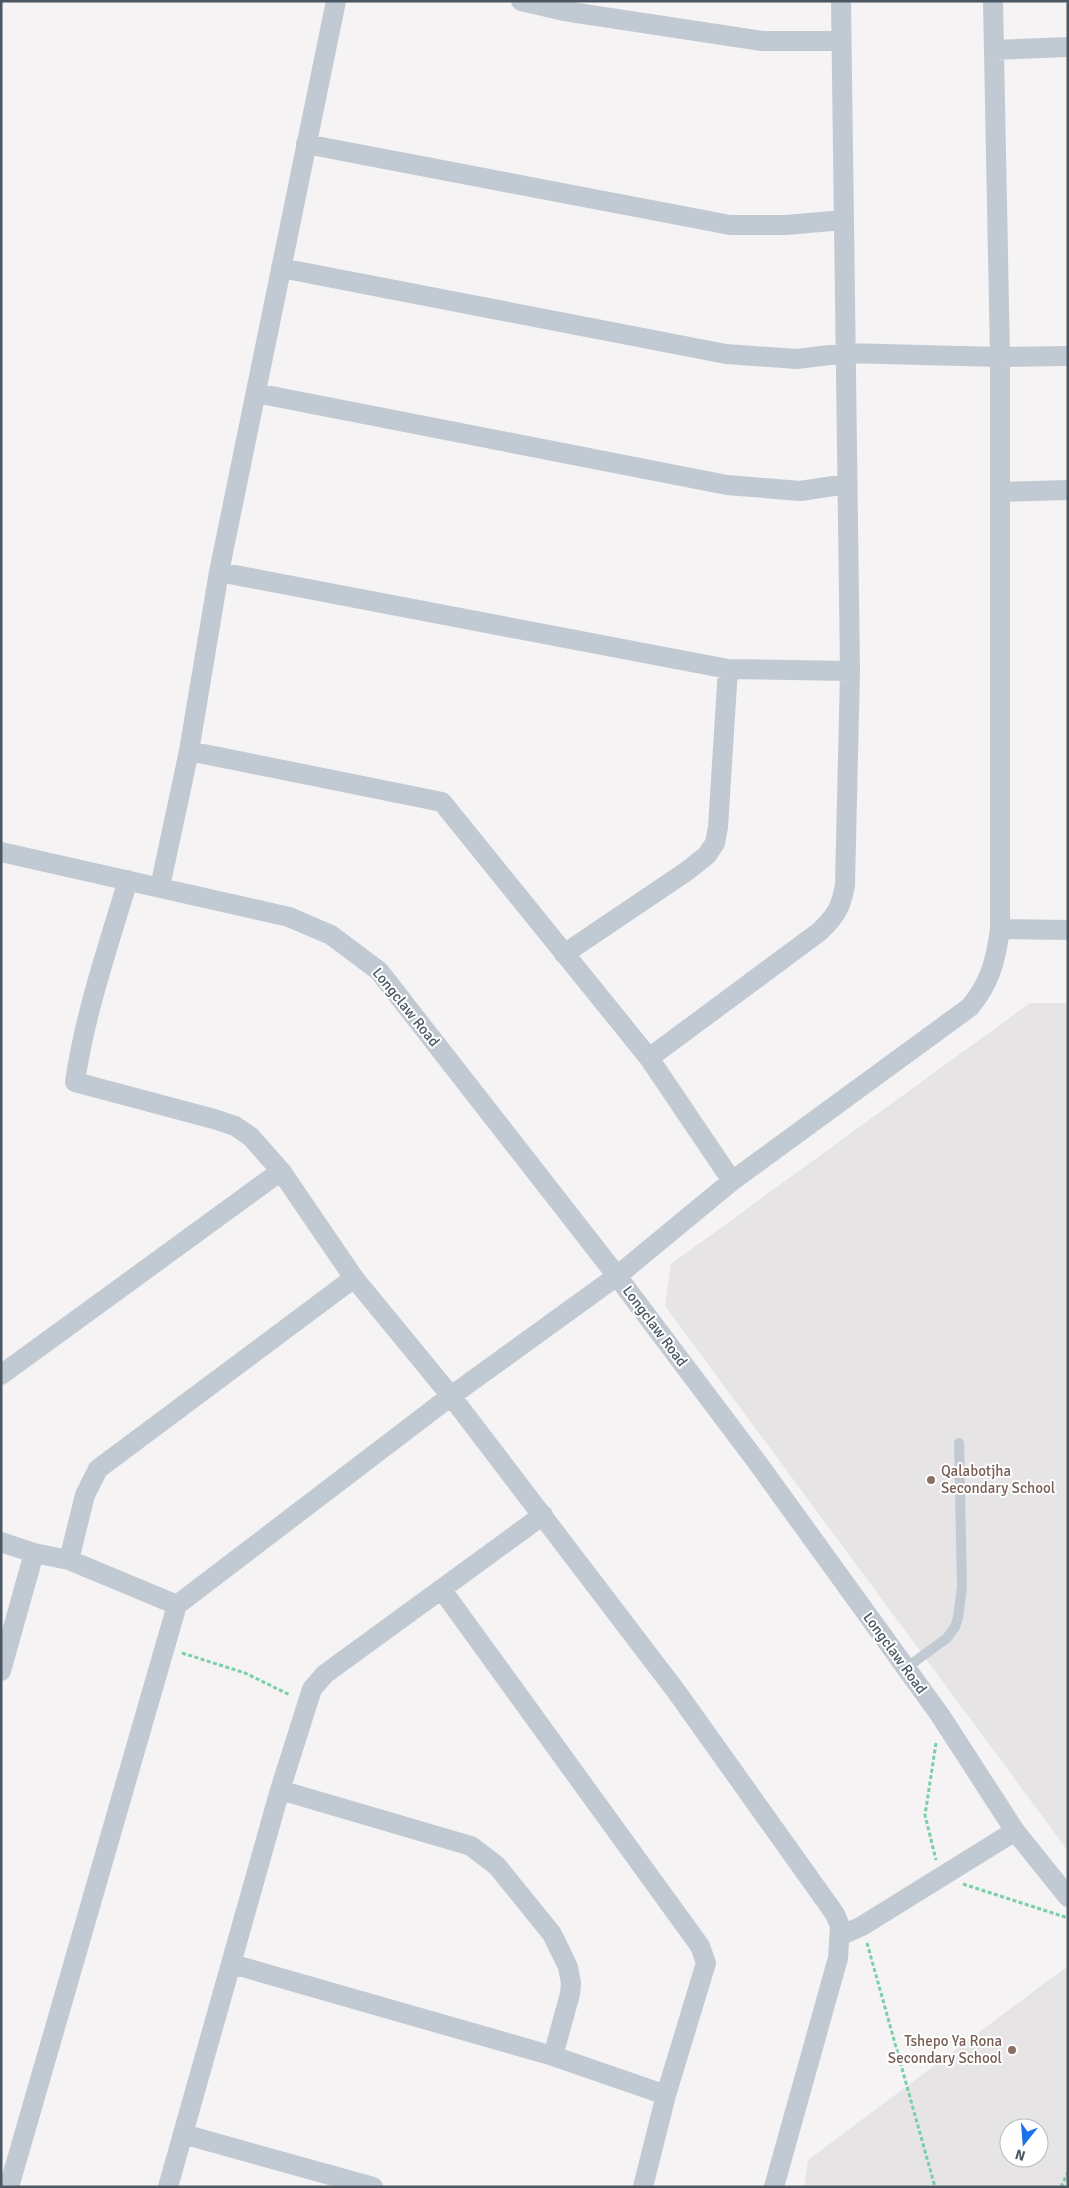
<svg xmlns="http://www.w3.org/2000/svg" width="1069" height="2188" viewBox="0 0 1069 2188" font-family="Signika,sans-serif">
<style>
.education{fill:#e6e4e5;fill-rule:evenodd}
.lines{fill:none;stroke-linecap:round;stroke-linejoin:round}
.path{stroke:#7ad0a6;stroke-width:3;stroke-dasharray:4 2.5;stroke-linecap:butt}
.lane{stroke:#c1cad2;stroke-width:10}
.street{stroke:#c1cad2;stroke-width:20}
.education-dot{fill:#8d6e63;stroke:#fff;stroke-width:2}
.labels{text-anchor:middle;stroke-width:4;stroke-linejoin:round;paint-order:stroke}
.street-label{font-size:15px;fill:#4a5661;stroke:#fff}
.education-label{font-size:15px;fill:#785e54;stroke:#fff;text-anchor:start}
</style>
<rect width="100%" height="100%" fill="#f5f3f3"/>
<path class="education" d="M 1030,1003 L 1068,1003 L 1068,1851 L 665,1306 L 671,1264 Z
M 1065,1968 L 1068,1972 L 1068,2187 L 804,2187 L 808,2160 ZM 1009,2128 L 1039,2128 L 1039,2158 L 1009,2158 Z"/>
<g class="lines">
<path class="path" d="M 182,1653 L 245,1673 L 290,1695
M 936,1743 L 925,1815 L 936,1860
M 963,1884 L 1068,1918
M 867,1943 L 935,2187
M 1061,2187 L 1068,2172"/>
<path class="lane" d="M 906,1668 L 947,1638 L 955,1627 L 958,1618 L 962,1587 L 959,1443"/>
<path class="street" d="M 521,1 L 564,11 L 762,41 L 841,41
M 994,50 L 1068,47
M 306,144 L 730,225 L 786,225 L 843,220
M 281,268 L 726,354 L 797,359 L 845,353 L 1000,357 L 1068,356
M 256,393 L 727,485 L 800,491 L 847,484
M 1001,492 L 1068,490
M 219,572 L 728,669 L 850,671
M 189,751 L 442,802 L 649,1058 L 732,1181
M 1,852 L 289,917 L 331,935 L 379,971 L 617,1276 L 757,1462 L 940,1715 L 1015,1831 L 1068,1897
M 128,880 C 108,947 85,1013 75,1082 L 214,1119 L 235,1126 L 251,1137 L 281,1171 L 354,1278 L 451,1396 L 676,1691 L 835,1914 L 840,1926 L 838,1958 L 774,2187
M 160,887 L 189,751 L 219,572 L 336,1
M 1000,929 L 1068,930
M 564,954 L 687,871 L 707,855 L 715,843 L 718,827 L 728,669
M 649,1058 L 819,932 C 836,916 841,908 845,885 L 850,671 L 841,1
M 1,1375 L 281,1171
M 1,1542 L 34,1553 L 69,1560
M 442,1590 L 700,1946 L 706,1963 L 666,2095 L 643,2187
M 177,1605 L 69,1560 L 85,1495 L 98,1469 L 354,1278
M 1,1671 L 34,1553
M 280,1790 L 471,1846 L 497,1866 L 552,1934 L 568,1967 L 571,1983 L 570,1994 L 553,2056
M 840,1936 L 862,1926 L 1015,1831
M 232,1964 L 553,2056 L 666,2095
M 183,2134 L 373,2187
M 9,2187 L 177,1605 L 451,1396 L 617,1276 L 732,1181 L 970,1007 C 990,983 996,960 1000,929 L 1000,357 L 993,1
M 168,2187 L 280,1790 L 312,1689 L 325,1674 L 543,1515"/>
</g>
<g class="education-dot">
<circle cx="931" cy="1480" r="5"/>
<circle cx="1012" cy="2050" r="5"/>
</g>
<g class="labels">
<g class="street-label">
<text transform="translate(406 1007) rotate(51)" y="5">Longclaw Road</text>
<text transform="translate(655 1326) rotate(53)" y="5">Longclaw Road</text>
<text transform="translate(895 1653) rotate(54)" y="5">Longclaw Road</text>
</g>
<g class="education-label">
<text x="941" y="1476">Qalabotjha<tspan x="941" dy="17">Secondary School</tspan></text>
<text x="1002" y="2046" text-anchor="end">Tshepo Ya Rona<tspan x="1002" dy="17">Secondary School</tspan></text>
</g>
</g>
<rect width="1069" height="2188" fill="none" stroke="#4a5661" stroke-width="5"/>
<g transform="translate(1024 2143) rotate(197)"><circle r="24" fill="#ffffff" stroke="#b7bbc0"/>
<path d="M0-4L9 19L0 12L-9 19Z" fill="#1a73e8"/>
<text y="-8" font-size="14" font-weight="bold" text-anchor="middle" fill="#4a5661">N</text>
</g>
</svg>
